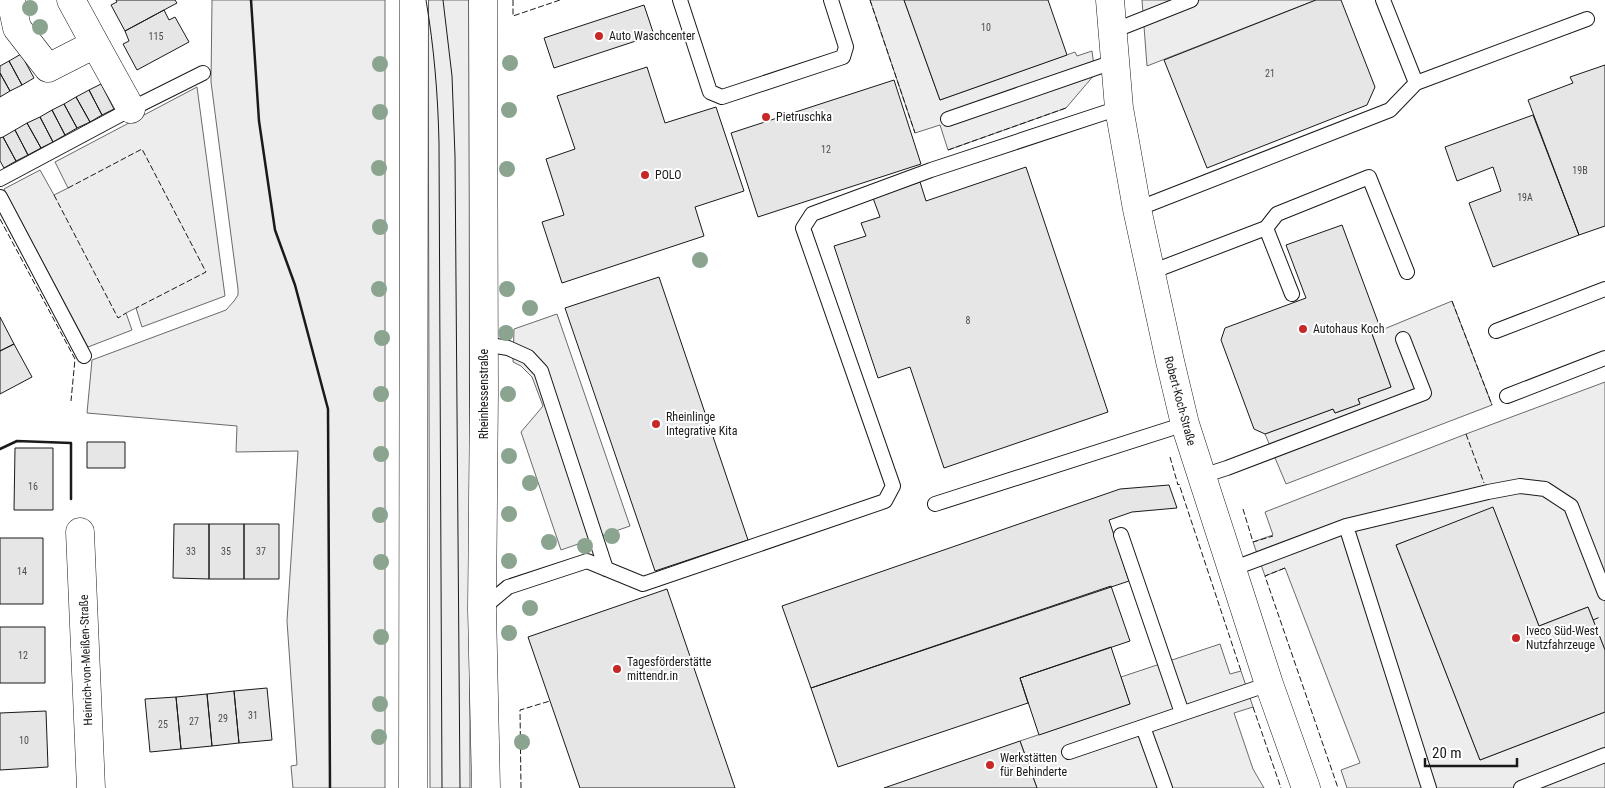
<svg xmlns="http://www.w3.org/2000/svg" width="1605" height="788" viewBox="0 0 1605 788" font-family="'Roboto Condensed',sans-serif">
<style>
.built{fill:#ededed;stroke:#6a6a6a}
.building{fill:#e6e6e6;stroke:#1a1a1a}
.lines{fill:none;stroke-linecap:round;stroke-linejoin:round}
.service-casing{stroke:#1a1a1a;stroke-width:16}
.minor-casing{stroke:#1a1a1a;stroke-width:29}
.secondary-casing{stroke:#1a1a1a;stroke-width:29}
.service{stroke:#fff;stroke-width:14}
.minor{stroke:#fff;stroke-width:28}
.secondary{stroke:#fff;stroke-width:28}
.tram{stroke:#1a1a1a;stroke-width:1}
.fence{stroke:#1a1a1a;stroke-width:1;stroke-dasharray:6 2.5;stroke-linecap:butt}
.wall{stroke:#1a1a1a;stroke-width:2.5}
.tree{fill:#8aa48f}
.poi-dot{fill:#c62828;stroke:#fff;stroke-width:2}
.labels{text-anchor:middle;stroke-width:4;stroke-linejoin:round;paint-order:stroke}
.number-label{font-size:10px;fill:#4d4d4d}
.poi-label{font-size:12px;fill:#1a1a1a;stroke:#fff;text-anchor:start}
.street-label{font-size:12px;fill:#1a1a1a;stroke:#fff}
</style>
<rect width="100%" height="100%" fill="#fff"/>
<path class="built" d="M 212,0 L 385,0 L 385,788 L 293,788 L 291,766 L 297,765 L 287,621 L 298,451 L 236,452 L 237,426 L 87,413 L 92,360 L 226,310 L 234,301 L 238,295 L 238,289 L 211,82 Z
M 428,0 L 469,0 L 470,788 L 430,788 Z
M 870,0 L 904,0 L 940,100 L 1075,52 L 1077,56 L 1092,51 L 1095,74 L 1066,108 L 948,150 L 940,125 L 915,133 Z
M 1142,0 L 1316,0 L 1147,66 Z
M 197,87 L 225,296 L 142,327 L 136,308 L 126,313 L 132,330 L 88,347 L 4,189 L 40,170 L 54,195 L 68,188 L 55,162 Z
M 1452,301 L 1492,405 L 1286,484 L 1265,434 L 1333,409 L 1335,413 L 1360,404 L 1358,399 L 1391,387 L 1372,334 Z
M 557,314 L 630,526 L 561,550 L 521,432 L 543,406 L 532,377 L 521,366 L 513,362 L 514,329 Z
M 1605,382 L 1605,650 L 1588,607 L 1539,626 L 1493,508 L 1396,545 L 1480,760 L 1605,712 L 1605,788 L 1347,788 L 1341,770 L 1360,763 L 1285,568 L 1265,576 L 1253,542 L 1273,535 L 1265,512 L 1466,434 Z
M 1220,644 L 1230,674 L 1241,671 L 1253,707 L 1234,713 L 1253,769 L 1264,788 L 1037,788 L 1020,741 L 1130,704 L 1121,677 Z"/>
<path class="building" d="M 116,0 L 175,0 L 177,3 L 125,31 L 111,5 L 117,2 Z
M 904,0 L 1048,0 L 1067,55 L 940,100 Z
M 1316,0 L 1341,0 L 1375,87 L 1367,105 L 1207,168 L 1164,60 Z
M 644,5 L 654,35 L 554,68 L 544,38 Z
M 164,10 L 169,20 L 175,17 L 189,42 L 137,70 L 123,44 L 129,41 L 125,31 Z
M 21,54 L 34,78 L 22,85 L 9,61 Z
M 9,61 L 22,85 L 10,91 L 0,73 L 0,66 Z
M 1605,65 L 1605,226 L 1579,235 L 1528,100 L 1573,83 L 1570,77 Z
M 647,67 L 665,123 L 716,107 L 744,191 L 695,207 L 704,236 L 562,283 L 542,222 L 564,215 L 546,159 L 575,149 L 557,96 Z
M 0,73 L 10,91 L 0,97 Z
M 894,80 L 921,164 L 758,217 L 731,133 Z
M 101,84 L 114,109 L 102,115 L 89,90 Z
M 89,90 L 102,115 L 90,122 L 76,97 Z
M 76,97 L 90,122 L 77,128 L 64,104 Z
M 64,104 L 77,128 L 65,135 L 52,110 Z
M 52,110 L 65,135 L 53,142 L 40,117 Z
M 1533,115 L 1579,235 L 1493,267 L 1469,203 L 1501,191 L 1493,167 L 1457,181 L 1445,147 Z
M 40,117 L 53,142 L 41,148 L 27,123 Z
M 27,123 L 41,148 L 28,155 L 15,130 Z
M 15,130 L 28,155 L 16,161 L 3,137 Z
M 3,137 L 16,161 L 4,168 L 0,161 L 0,138 Z
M 1026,167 L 1108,412 L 944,468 L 910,367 L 878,378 L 834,246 L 866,236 L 861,223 L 880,217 L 873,198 L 920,182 L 926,201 Z
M 1342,225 L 1381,330 L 1372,334 L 1391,387 L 1358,399 L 1360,404 L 1335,413 L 1333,409 L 1265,434 L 1254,429 L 1221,340 L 1225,328 L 1306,298 L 1286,245 Z
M 659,277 L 748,540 L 655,571 L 565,308 Z
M 0,317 L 14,344 L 0,351 Z
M 14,344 L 32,377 L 0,394 L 0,351 Z
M 87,442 L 125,442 L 125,468 L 87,468 Z
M 15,448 L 53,448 L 53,510 L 14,510 Z
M 1169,485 L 1177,508 L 1132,512 L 1109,520 L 1129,581 L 811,688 L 782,606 L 1120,489 Z
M 1493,507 L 1539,626 L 1588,607 L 1605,650 L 1605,712 L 1480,760 L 1396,545 Z
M 174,524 L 209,524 L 209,579 L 173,578 Z
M 209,524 L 244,524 L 244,579 L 209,579 Z
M 244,524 L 279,524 L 279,579 L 244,579 Z
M 0,538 L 43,538 L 43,604 L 0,604 Z
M 1111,586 L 1130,641 L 1020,678 L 1028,703 L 838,767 L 811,688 Z
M 667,589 L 735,788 L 580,788 L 528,637 Z
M 0,627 L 45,627 L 45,683 L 0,683 Z
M 1111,647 L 1130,704 L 1039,735 L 1020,678 Z
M 267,688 L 272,740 L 239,743 L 234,691 Z
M 234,691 L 239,743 L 212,746 L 207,694 Z
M 207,694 L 212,746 L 181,749 L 176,697 Z
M 176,697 L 181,749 L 150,752 L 145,699 Z
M 46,711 L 48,767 L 0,770 L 0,713 Z
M 1020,741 L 1037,788 L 884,788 Z"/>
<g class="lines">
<defs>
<path id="service" d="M 680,0 L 710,92 L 722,97 L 843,57 L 846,47 L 831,0
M 1383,0 L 1416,83
M 1113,31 L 1191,0
M 948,119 L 1116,61
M 0,179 L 131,109 L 203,73
M 0,197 L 84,356
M 1137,209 L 1390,110 L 1416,83 L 1587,19
M 1266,228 L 1292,294
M 1151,272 L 1266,228 L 1277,214 L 1369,177 L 1407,272
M 1496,331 L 1605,289
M 484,344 L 508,348 L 528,357 L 541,371 L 606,569
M 1507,396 L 1605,358
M 1202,476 L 1227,468 L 1424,393 L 1403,339
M 935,504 L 1185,424
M 1346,526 L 1429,788
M 1121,535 L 1182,713
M 1232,569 L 1346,526 L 1488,492 L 1520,486 L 1545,489 L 1571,506 L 1605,593
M 483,608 L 508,587 L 587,561 L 643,584 L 885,501 L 893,486 L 803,228 L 812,214 L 931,170 L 1119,108
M 1143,727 L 1165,788
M 1069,752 L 1269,684
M 1521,788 L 1605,755"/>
<path id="minor" d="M 11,0 L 17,28 L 48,68 L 95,44 L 71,0
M 1110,0 L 1119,108 L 1137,209 L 1170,361 L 1185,424 L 1269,684 L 1306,788
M 95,44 L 131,109
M 80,532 L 91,788"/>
<path id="secondary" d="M 483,0 L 484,393 L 482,609 L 486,788
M 413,788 L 414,0"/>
</defs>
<use href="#service" class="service-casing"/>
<use href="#minor" class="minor-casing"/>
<use href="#secondary" class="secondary-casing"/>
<use href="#service" class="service"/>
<use href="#minor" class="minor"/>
<use href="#secondary" class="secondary"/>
<path class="tram" d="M 426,0 C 434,47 438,95 439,143 L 442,788
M 443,0 L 452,76 L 455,156 L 460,788"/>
<path class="fence" d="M 513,0 L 513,16 L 560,0
M 870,0 L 915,133
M 948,150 L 1066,108
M 68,188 L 142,149 L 206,272 L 136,308
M 54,195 L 118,318 L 126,313
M 0,219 L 75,359 L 71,401
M 1452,301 L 1492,405
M 1466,434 L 1484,483
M 1170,457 L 1178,485 L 1179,484 L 1241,671
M 1243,509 L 1253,542 L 1273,536
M 1285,568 L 1265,576 L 1338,788
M 1593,620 L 1600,617
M 1253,707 L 1281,788
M 521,788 L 520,710 L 550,701"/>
<path class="wall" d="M 251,0 L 259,121 L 275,230 L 295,285 L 328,409 L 330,788
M 0,449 L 17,441 L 71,443 L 71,499"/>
</g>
<g class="tree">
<circle cx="30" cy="8" r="8"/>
<circle cx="40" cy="27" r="8"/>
<circle cx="510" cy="63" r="8"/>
<circle cx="380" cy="64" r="8"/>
<circle cx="509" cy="110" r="8"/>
<circle cx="380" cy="112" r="8"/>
<circle cx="379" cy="168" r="8"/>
<circle cx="507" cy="169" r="8"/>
<circle cx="380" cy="227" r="8"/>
<circle cx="700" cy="260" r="8"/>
<circle cx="379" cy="289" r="8"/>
<circle cx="507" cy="289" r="8"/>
<circle cx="530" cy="308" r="8"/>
<circle cx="506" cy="333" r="8"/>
<circle cx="382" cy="338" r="8"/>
<circle cx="381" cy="394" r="8"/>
<circle cx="508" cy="394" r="8"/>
<circle cx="381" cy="454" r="8"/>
<circle cx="509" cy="456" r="8"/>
<circle cx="530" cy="483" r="8"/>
<circle cx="509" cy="514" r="8"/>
<circle cx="380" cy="515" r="8"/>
<circle cx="612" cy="536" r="8"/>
<circle cx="549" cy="542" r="8"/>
<circle cx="585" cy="546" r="8"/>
<circle cx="509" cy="561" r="8"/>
<circle cx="381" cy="562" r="8"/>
<circle cx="530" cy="608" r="8"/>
<circle cx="509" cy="633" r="8"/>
<circle cx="381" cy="637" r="8"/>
<circle cx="380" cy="704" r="8"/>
<circle cx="379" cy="737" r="8"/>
<circle cx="522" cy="742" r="8"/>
</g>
<g class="poi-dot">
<circle cx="599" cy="36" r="5"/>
<circle cx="766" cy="117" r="5"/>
<circle cx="645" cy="175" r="5"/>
<circle cx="1303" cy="329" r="5"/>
<circle cx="656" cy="424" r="5"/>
<circle cx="1516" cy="638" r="5"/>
<circle cx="617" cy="669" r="5"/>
<circle cx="990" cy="765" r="5"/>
</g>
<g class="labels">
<g class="number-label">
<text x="986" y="31">10</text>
<text x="156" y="40">115</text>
<text x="1270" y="77">21</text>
<text x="826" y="153">12</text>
<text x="1580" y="174">19B</text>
<text x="1525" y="201">19A</text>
<text x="968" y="324">8</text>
<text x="33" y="490">16</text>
<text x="191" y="555">33</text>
<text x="226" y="555">35</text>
<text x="261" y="555">37</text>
<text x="22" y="575">14</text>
<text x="23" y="659">12</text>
<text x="253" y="719">31</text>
<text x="223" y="722">29</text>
<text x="194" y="725">27</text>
<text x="163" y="728">25</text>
<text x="24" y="744">10</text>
</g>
<g class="poi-label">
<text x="609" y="40">Auto Waschcenter</text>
<text x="776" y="121">Pietruschka</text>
<text x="655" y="179">POLO</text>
<text x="1313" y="333">Autohaus Koch</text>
<text x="666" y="421">Rheinlinge<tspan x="666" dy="14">Integrative Kita</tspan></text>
<text x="1526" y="635">Iveco Süd-West<tspan x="1526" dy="14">Nutzfahrzeuge</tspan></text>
<text x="627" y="666">Tagesförderstätte<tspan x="627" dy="14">mittendr.in</tspan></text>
<text x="1000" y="762">Werkstätten<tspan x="1000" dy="14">für Behinderte</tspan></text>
</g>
<g class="street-label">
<text transform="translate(484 394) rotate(-90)" y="4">Rheinhessenstraße</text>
<text transform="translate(1180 401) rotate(75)" y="4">Robert-Koch-Straße</text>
<text transform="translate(86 660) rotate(-92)" y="4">Heinrich-von-Meißen-Straße</text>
</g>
</g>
<path d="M1425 758v8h92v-8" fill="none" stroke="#1a1a1a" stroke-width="2.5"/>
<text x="1432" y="758" font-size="15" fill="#1a1a1a" stroke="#ffffff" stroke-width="4" paint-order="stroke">20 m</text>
</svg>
